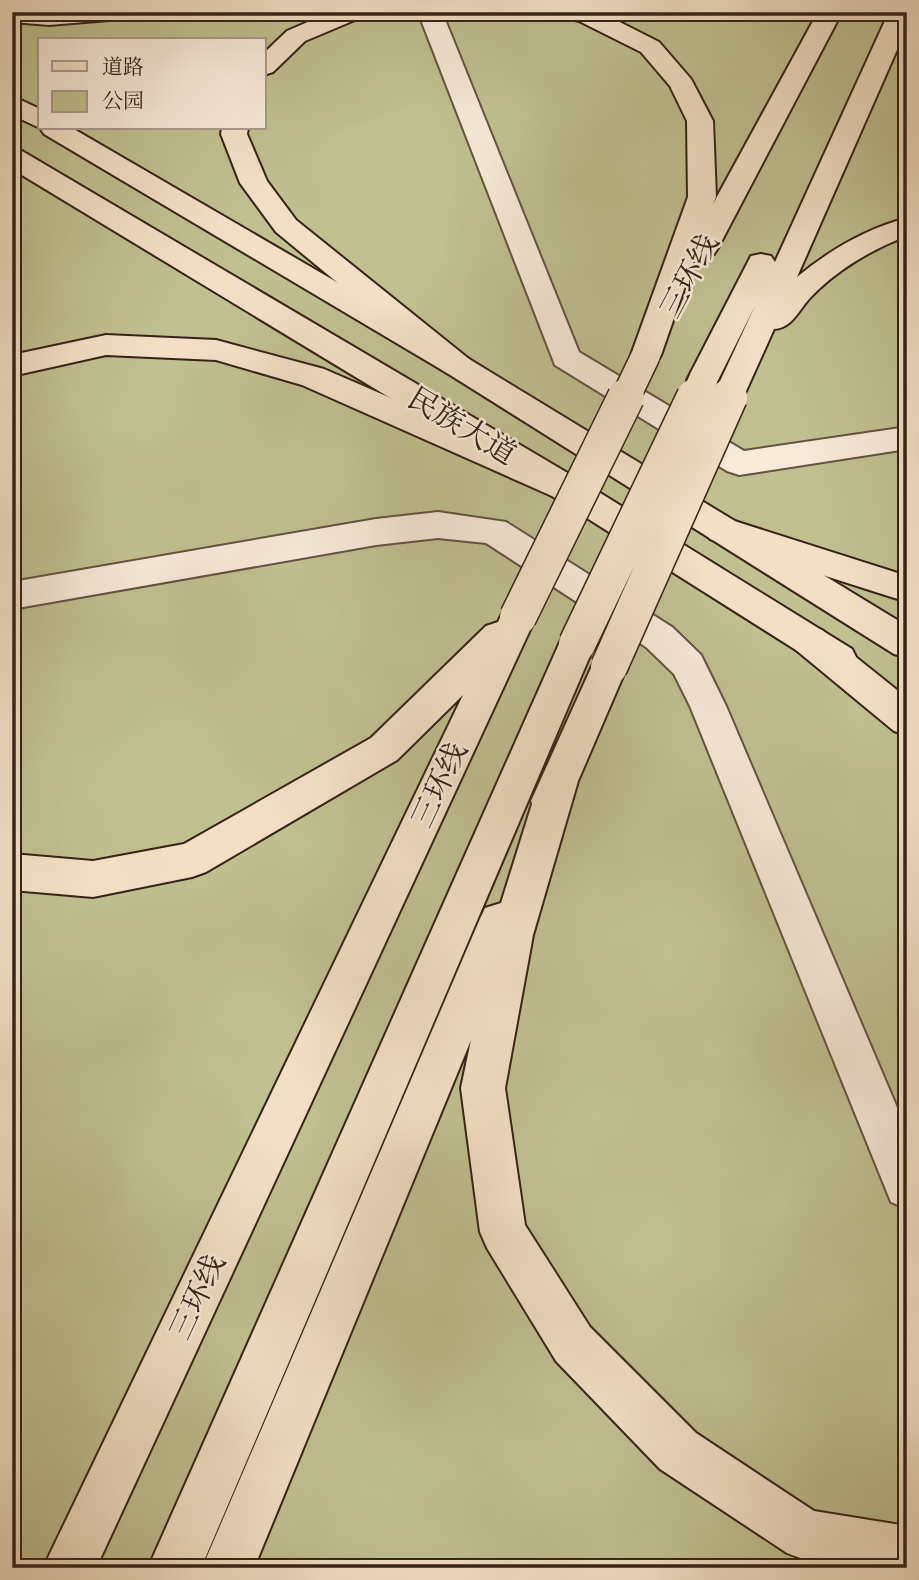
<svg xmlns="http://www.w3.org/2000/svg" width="919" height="1580" viewBox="0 0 919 1580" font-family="'Sorts Mill Goudy','Noto Serif SC',serif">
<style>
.green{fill:#c0c091;stroke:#7b7254;stroke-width:2;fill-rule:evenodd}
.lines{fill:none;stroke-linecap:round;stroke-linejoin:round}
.street-casing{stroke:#655242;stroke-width:4}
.primary-casing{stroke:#362317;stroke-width:4}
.highway-casing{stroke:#362317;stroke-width:4}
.street{fill:#f7ead9;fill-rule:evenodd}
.primary{fill:#f2dfc5;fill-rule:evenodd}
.highway{fill:#f2dfc5;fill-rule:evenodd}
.highway-bridge-far1-casing{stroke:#362317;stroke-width:31;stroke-linecap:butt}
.highway-bridge-casing{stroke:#362317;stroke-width:39;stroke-linecap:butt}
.highway-bridge-far1{stroke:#f2dfc5;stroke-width:28}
.highway-bridge{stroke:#f2dfc5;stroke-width:36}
.labels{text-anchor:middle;stroke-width:5;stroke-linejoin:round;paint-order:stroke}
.street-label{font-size:30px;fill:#362317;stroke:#f7ead9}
</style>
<rect width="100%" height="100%" fill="#f2dfc5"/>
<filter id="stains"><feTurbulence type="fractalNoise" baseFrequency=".00286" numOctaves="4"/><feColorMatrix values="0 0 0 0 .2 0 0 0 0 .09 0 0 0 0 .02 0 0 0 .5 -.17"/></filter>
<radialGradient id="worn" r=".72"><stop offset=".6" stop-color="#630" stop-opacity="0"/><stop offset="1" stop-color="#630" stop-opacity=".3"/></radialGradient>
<path class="green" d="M 12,12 L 907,12 L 907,1568 L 12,1568 ZM 40,40 L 264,40 L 264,128 L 40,128 Z"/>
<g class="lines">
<defs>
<path id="street" d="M 418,12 L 442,12 L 579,352 L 744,451 L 907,427 L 907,449 L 739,475 L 727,471 L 555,365 Z
M 438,512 L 506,522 L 672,627 L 701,655 L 726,706 L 907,1131 L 907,1209 L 891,1202 L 690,706 L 674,674 L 646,647 L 486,543 L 438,538 L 376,545 L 12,609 L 12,582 L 376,519 Z"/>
<path id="primary" d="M 12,96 L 40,109 L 40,128 L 72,128 L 469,359 L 907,626 L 907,658 L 894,654 L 447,373 L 44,134 L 40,128 L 12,115 Z
M 12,149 L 22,151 L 576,478 L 852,649 L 857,659 L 852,669 L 839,673 L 826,669 L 552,496 L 12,169 Z"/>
<path id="highway" d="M 12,12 L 133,12 L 130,17 L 121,19 L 49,25 L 12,22 Z
M 331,12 L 365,12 L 362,17 L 305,41 L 273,72 L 264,75 L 264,53 L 287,31 Z
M 560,12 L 600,12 L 659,42 L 691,79 L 713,121 L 716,197 L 713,204 L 818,12 L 842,12 L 718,248 L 714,254 L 704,257 L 696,255 L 661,355 L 657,362 L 646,365 L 635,362 L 631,355 L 688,197 L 687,121 L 670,86 L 641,52 L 579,21 L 563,17 Z
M 889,12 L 907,12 L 907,27 L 797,277 C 830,250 865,229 907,218 L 907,236 C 872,249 835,271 810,298 C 798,311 792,328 774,329 L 742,400 L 731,403 L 720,400 L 715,392 L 755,306 L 714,388 L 703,391 L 692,388 L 687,380 L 751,256 L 761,254 L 771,256 L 775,262 Z
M 222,128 L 248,128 L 247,134 L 267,181 L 296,220 L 469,359 L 473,366 L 469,373 L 458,376 L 447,373 L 276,232 L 240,183 L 221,134 Z
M 106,335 L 216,340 L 324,369 L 576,478 L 581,487 L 576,496 L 564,499 L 552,496 L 302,385 L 216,360 L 106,355 L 12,376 L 12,355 Z
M 722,517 L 907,576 L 907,602 L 710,539 L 705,530 L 710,521 Z
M 518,603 L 531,607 L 536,617 L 96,1568 L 43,1568 L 463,695 L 397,760 L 206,872 L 192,877 L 93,897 L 12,890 L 12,854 L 93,861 L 184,844 L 371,738 L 486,626 L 498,622 L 505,607 Z
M 809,626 L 822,630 L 907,698 L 907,735 L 894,731 L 796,650 L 791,640 L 796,630 Z
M 577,630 L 590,634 L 595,644 L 201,1568 L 148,1568 L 559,644 L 564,634 Z
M 609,652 L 622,657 L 627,667 L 578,781 L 533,935 L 505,1088 L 525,1225 L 590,1327 L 696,1433 L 814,1511 L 907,1526 L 907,1568 C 865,1568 825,1569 787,1553 L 660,1469 L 556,1361 L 487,1248 L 480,1232 L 461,1088 L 471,1040 L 254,1568 L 202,1568 L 479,921 L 485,908 L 501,903 L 532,804 L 531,801 L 596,657 Z"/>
</defs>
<use href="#street" class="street-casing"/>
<use href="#primary" class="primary-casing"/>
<use href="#highway" class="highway-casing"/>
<use href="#street" class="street"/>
<use href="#primary" class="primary"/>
<use href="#highway" class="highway"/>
<defs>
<path id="highway-bridge-far1" d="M 625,399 L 646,355
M 694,399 L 703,380
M 728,399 L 731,392"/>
<path id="highway-bridge" d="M 518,617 L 626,397
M 577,644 L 695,397
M 609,667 L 729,397"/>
</defs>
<use href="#highway-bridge-far1" class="highway-bridge-far1-casing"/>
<use href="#highway-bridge" class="highway-bridge-casing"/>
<use href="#highway-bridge-far1" class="highway-bridge-far1"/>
<use href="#highway-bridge" class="highway-bridge"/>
</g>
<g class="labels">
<g class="street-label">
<text transform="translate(689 276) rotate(-62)" y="10">三环线</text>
<text transform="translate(462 426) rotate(31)" y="10">民族大道</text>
<text transform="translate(439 785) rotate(-65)" y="10">三环线</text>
<text transform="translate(197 1297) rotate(-65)" y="10">三环线</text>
</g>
</g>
<rect width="919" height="1580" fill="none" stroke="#f2dfc5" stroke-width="42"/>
<rect x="14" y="14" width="891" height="1552" fill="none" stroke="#362317" stroke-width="3.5"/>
<rect x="21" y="21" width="877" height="1538" fill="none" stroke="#362317" stroke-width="2"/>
<rect x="38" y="38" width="228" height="91" fill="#f7ead9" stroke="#aa9a8b" stroke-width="2"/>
<rect x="52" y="61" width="35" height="10" fill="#f2dfc5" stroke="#aa9a8b" stroke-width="2"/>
<text x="102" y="74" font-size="21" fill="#362317">道路</text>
<rect x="52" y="91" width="35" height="21" fill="#c0c091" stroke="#aa9a8b" stroke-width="2"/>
<text x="102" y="108" font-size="21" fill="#362317">公园</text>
<rect width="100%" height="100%" filter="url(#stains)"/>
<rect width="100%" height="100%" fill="url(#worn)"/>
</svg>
